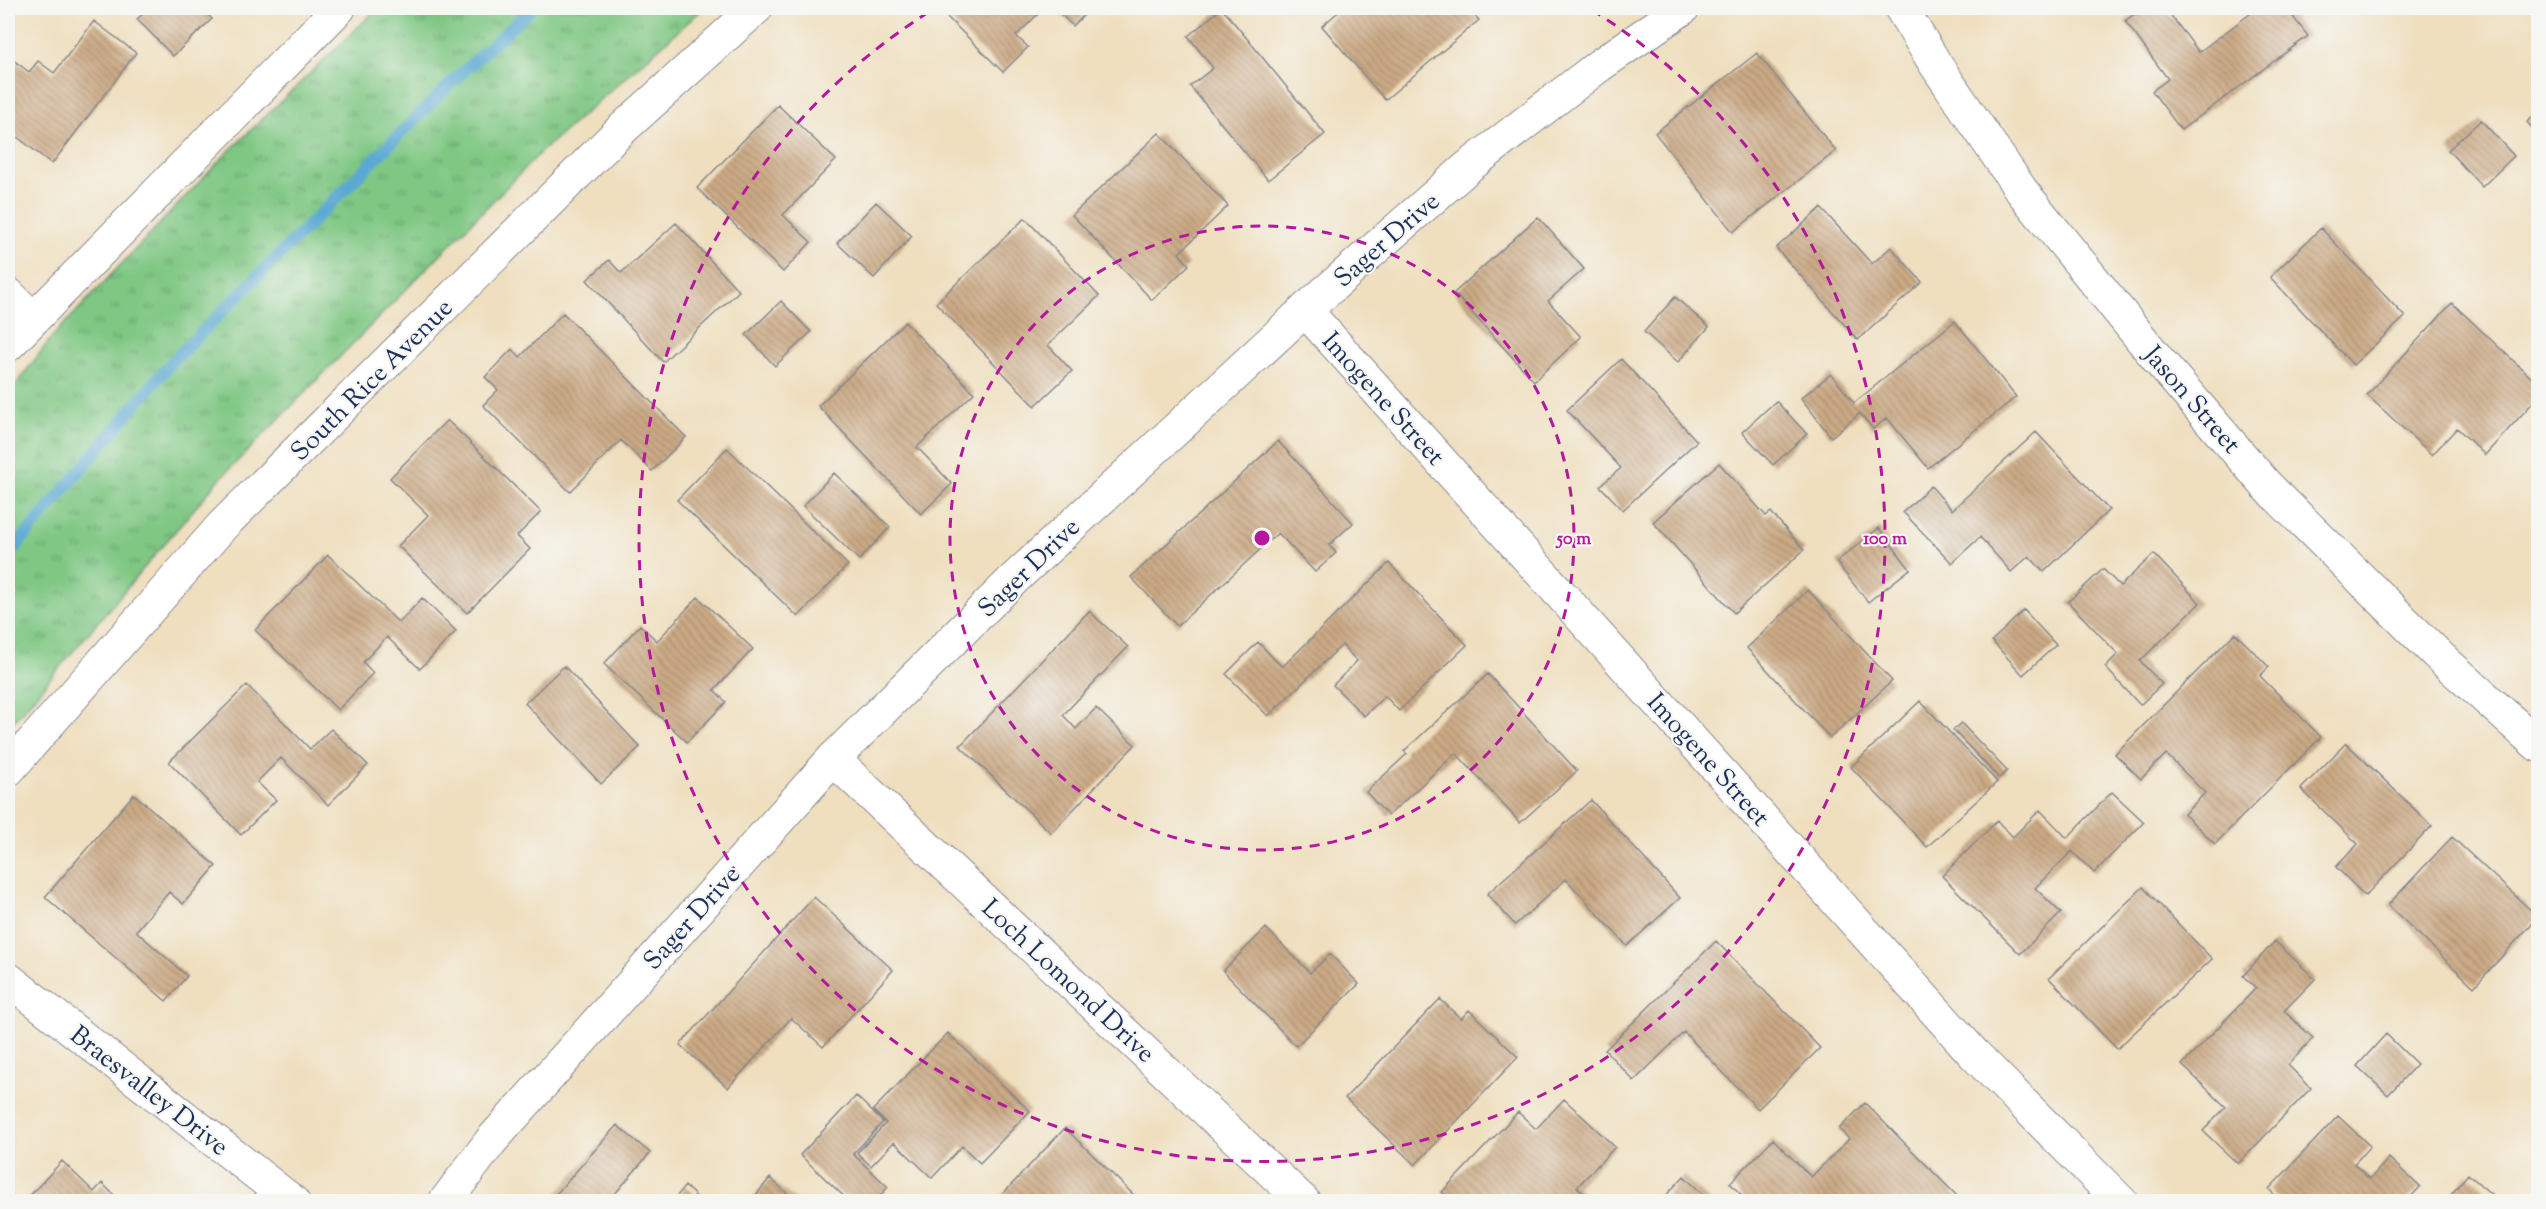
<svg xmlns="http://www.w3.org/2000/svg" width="2546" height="1209" viewBox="0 0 2546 1209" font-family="'Sorts Mill Goudy',serif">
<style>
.grass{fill:url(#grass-tufts);stroke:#4d7b70;stroke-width:1.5}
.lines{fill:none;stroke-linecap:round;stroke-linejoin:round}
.stream{stroke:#5aa8d3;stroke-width:12}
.building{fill:url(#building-back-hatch)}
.minor-casing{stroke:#85878e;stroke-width:35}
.secondary-casing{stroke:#85878e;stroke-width:35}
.minor{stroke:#fff;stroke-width:33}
.secondary{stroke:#fff;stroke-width:33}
.ring{fill:none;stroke:#b5179e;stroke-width:3;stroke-dasharray:10 8}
.labels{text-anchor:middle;stroke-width:4.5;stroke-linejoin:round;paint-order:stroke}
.street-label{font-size:26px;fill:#1b2f5e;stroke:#f6f6f2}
.centre{fill:#b5179e;stroke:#f6f6f2;stroke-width:3}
.ring-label{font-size:18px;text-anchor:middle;font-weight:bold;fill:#b5179e;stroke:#f6f6f2;stroke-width:4.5;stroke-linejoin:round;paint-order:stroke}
</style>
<defs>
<pattern id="grass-tufts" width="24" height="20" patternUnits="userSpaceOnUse" patternTransform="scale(1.5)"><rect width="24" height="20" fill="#7fc783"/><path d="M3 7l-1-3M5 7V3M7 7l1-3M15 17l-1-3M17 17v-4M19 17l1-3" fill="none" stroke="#67a26e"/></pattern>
<pattern id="building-back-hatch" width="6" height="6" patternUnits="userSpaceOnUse" patternTransform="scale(1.5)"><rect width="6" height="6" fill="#ccaa85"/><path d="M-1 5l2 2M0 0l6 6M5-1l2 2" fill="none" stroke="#a58b70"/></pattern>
</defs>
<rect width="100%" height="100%" fill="#f6f6f2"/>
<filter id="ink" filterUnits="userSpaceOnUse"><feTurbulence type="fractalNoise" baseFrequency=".0167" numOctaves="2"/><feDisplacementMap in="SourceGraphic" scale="12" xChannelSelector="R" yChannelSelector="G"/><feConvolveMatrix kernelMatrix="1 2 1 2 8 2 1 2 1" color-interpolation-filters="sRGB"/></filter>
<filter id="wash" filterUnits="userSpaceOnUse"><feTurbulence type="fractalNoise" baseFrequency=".008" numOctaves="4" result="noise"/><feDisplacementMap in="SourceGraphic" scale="24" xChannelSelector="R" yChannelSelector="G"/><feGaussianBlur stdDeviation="1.35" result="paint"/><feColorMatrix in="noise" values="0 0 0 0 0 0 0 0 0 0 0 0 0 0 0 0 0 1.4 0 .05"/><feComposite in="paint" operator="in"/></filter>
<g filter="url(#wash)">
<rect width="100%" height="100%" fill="#efdfbf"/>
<path class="grass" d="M 378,8 L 704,8 L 542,151 L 217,482 L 8,728 L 8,395 L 52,337 L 226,154 Z"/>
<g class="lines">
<path class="stream" d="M 8,556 L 170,364 L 450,84 L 532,8"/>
</g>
<g id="blocks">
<path class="building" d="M 150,8 L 201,8 L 212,19 L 173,56 L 137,19 Z
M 948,8 L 1044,8 L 1016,36 L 1028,47 L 1003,72 L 943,13 Z
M 1054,8 L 1091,8 L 1073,26 Z
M 1222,8 L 1325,134 L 1268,180 L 1190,86 L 1213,68 L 1188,36 Z
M 1343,8 L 1467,8 L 1479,20 L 1385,100 L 1322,26 Z
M 2143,8 L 2165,8 L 2199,52 L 2258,8 L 2286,8 L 2308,36 L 2181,130 L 2152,91 L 2168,79 L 2125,21 Z
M 94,21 L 136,53 L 52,164 L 8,130 L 8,56 L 29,72 L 38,61 L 54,73 Z
M 1757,53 L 1836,151 L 1733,232 L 1655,133 Z
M 778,105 L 836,160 L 783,215 L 811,242 L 783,272 L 697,188 Z
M 2538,111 L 2538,135 L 2527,122 Z
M 2481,120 L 2514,156 L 2482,187 L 2448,150 Z
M 1159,133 L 1228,206 L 1179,253 L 1189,265 L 1152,300 L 1072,215 Z
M 876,202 L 912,236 L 874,278 L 837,243 Z
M 1821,208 L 1872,264 L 1891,247 L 1922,282 L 1858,340 L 1776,248 Z
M 1538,217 L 1584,269 L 1548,301 L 1581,337 L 1534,381 L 1454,293 Z
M 1025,218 L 1099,296 L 1048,345 L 1072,371 L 1035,406 L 936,303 Z
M 676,223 L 739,291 L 663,362 L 587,280 L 609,260 L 621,273 Z
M 2321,228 L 2405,317 L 2353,365 L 2270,277 Z
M 1675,297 L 1709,327 L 1678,362 L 1644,332 Z
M 781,301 L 811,332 L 775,366 L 746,335 Z
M 2452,303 L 2538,384 L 2538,397 L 2485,455 L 2457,428 L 2432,455 L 2367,395 Z
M 563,313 L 686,437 L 652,471 L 621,440 L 570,492 L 483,405 L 498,390 L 485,377 L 512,349 L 520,357 Z
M 1955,321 L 2016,397 L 1928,468 L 1887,418 L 1873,429 L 1860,413 L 1831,437 L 1801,398 L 1831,374 L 1854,403 Z
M 905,322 L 974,393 L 917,447 L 952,484 L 921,514 L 818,406 Z
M 1621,359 L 1697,441 L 1623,510 L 1600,486 L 1621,468 L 1567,410 Z
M 1776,401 L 1807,434 L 1773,465 L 1742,432 Z
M 447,420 L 541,512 L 517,536 L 530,549 L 467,613 L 398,546 L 428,515 L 390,478 Z
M 2036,432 L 2109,510 L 2044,572 L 2029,556 L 2011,572 L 1980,537 L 1952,563 L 1903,512 L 1931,486 L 1952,510 Z
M 1278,441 L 1353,523 L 1329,545 L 1336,553 L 1315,572 L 1278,533 L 1177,626 L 1131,577 Z
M 727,448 L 848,565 L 798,617 L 677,500 Z
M 1719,463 L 1766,516 L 1771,512 L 1804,550 L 1734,613 L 1653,522 Z
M 834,473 L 890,527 L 859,560 L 803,506 Z
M 1879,528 L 1910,569 L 1868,602 L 1836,562 Z
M 2154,554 L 2200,603 L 2140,661 L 2162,684 L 2140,705 L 2105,667 L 2118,654 L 2068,602 L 2103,569 L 2120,586 Z
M 328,555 L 399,623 L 422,598 L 456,631 L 420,669 L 387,637 L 363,662 L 373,673 L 338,710 L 255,630 Z
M 1389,563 L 1467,645 L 1399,711 L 1385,696 L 1364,716 L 1333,685 L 1357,661 L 1342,645 L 1268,716 L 1226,674 L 1258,642 L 1282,667 Z
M 1808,590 L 1892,681 L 1830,738 L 1747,648 Z
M 698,597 L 753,649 L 714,690 L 726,702 L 687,742 L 604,664 L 640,625 L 657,641 Z
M 2024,610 L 2056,645 L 2023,675 L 1992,641 Z
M 1089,611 L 1128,647 L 1063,715 L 1076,729 L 1096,708 L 1135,745 L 1051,833 L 960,746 Z
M 2235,633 L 2269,667 L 2260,676 L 2321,737 L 2215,844 L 2184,814 L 2205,793 L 2166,754 L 2141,779 L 2115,754 Z
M 564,666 L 640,747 L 601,784 L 525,703 Z
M 1488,674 L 1577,771 L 1520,823 L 1456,753 L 1388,816 L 1366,792 L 1407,754 L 1404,751 Z
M 247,685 L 310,749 L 331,729 L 368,765 L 328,805 L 281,758 L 257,782 L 276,800 L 241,835 L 169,762 Z
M 1920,701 L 1997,782 L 1927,847 L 1851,767 Z
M 1961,723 L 2007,771 L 1999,778 L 1953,730 Z
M 2346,743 L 2432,826 L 2365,896 L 2336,867 L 2358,844 L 2301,789 Z
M 2112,792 L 2144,822 L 2094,873 L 2072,851 L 2035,888 L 2061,913 L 2020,954 L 1942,876 L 1997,821 L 2013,837 L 2040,810 L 2067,838 Z
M 134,794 L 216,866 L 183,904 L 169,892 L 136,931 L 187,976 L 166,1001 L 45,897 Z
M 1591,800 L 1680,898 L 1627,946 L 1566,879 L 1515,925 L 1487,894 Z
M 2452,837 L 2538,917 L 2474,987 L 2388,905 Z
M 2143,887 L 2212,959 L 2117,1049 L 2049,978 Z
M 814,897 L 893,970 L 823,1047 L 791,1018 L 728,1088 L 680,1045 Z
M 1266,928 L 1310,973 L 1330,954 L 1359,984 L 1296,1046 L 1223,971 Z
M 1716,941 L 1820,1048 L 1758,1109 L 1684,1032 L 1634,1081 L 1605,1050 Z
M 2275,941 L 2315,979 L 2284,1011 L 2313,1038 L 2288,1065 L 2311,1088 L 2238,1164 L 2203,1131 L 2226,1107 L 2182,1065 L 2256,988 L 2243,976 Z
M 1440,999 L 1461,1019 L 1469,1010 L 1518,1057 L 1415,1165 L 1345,1098 Z
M 948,1033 L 1030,1111 L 980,1163 L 962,1146 L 932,1178 L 894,1142 L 871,1166 L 857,1153 L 886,1123 L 873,1110 Z
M 2386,1034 L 2417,1064 L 2388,1095 L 2357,1066 Z
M 856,1096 L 883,1122 L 853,1154 L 888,1187 L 874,1202 L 850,1202 L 800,1155 Z
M 1564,1099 L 1615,1147 L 1577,1187 L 1593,1202 L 1452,1202 L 1442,1192 L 1518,1112 L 1536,1129 Z
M 1865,1103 L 1963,1202 L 1824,1202 L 1823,1200 L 1821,1202 L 1748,1202 L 1730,1183 L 1773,1139 L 1811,1177 L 1849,1139 L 1839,1129 Z
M 2338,1116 L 2370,1146 L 2354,1164 L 2370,1179 L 2389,1158 L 2420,1187 L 2406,1202 L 2281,1202 L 2269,1189 Z
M 617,1125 L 650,1153 L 608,1202 L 549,1202 Z
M 1065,1128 L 1141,1202 L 995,1202 Z
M 62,1161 L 94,1192 L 102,1183 L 121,1202 L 24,1202 Z
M 2468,1174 L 2500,1202 L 2445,1202 Z
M 1684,1176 L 1711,1202 L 1660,1202 Z
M 770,1178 L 797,1202 L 750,1202 Z
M 685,1186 L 702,1202 L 672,1202 Z"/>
</g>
</g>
<g filter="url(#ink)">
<use href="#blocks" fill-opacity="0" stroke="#85878e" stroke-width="1.5"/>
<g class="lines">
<defs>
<path id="minor" d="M 1901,8 L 1936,65 L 2021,190 L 2160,362 L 2267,486 L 2441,658 L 2538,745
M 8,294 L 32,318
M 1305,310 L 1974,1054 L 2121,1202
M 833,759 L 1304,1202
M 8,979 L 293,1202
M 445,1202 L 491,1141 L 833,759 L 1014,579 L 1305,310 L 1468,167 L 1600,65 L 1683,8"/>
<path id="secondary" d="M 8,345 L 339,8
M 8,770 L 223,525 L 621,130 L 756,8"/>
</defs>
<use href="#minor" class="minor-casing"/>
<use href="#secondary" class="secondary-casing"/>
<use href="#minor" class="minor"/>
<use href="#secondary" class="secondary"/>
</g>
</g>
<g class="ring">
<circle cx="1262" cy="538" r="312"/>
<path d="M1592 10A623 623 0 1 1 932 10"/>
</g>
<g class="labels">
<g class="street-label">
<text transform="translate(1386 239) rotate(-41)" y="9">Sager Drive</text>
<text transform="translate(371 379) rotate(-45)" y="9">South Rice Avenue</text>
<text transform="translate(1384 398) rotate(48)" y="9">Imogene Street</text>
<text transform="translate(2193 399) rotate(49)" y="9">Jason Street</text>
<text transform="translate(1028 567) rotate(-44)" y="9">Sager Drive</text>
<text transform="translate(1709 759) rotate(48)" y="9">Imogene Street</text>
<text transform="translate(691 917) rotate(-48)" y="9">Sager Drive</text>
<text transform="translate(1069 980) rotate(43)" y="9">Loch Lomond Drive</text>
<text transform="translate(150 1090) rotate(38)" y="9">Braesvalley Drive</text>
</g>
</g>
<circle cx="1262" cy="538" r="9" class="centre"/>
<g class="ring-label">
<text x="1574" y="544">50 m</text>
<text x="1885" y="544">100 m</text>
</g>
<rect width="2546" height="1209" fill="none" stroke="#f6f6f2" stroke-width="30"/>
</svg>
